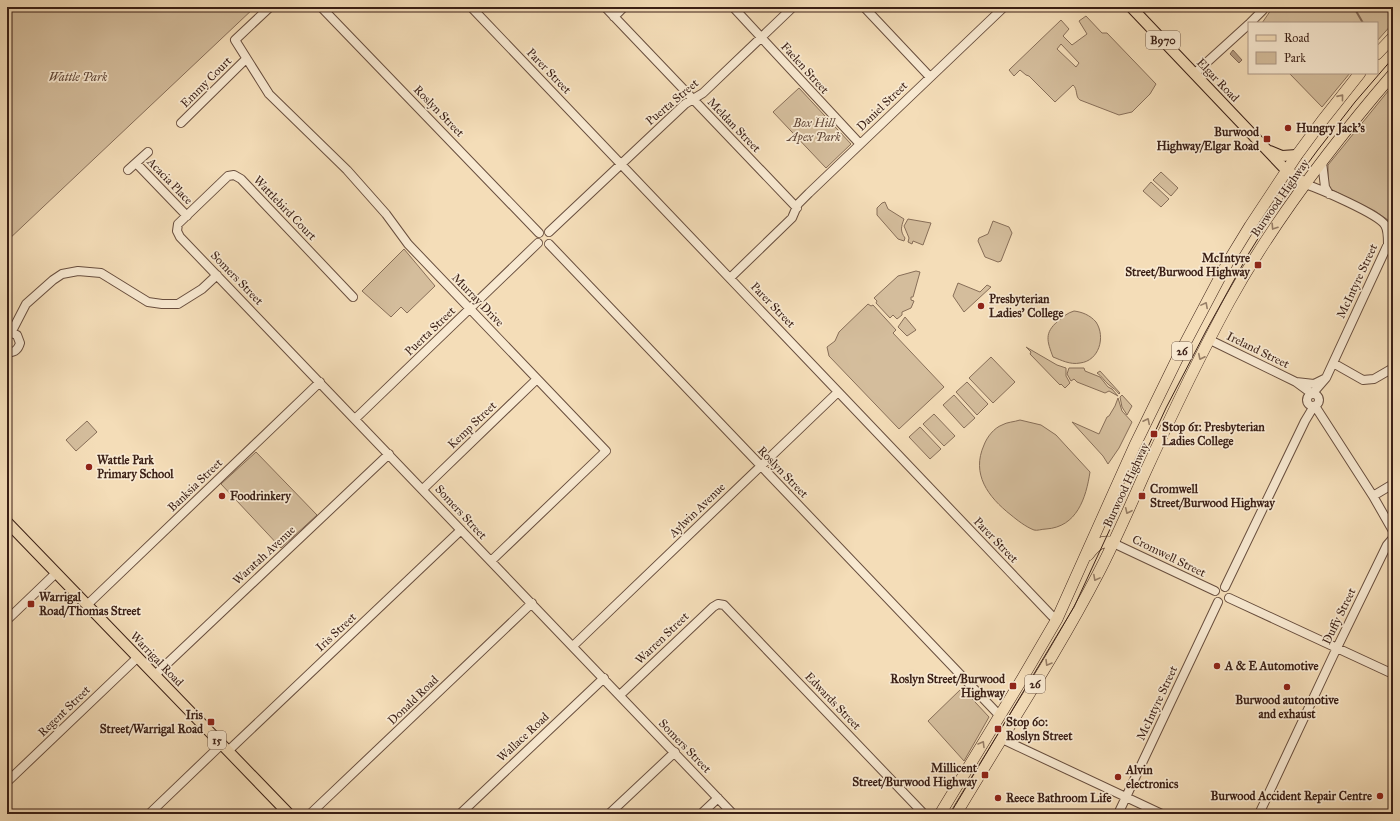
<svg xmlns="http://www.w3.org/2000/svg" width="1400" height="821" viewBox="0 0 1400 821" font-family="'IM FELL Great Primer',serif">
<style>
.green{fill:#d4bd9c;stroke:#876e58;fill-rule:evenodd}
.water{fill:#b59c81;stroke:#846a56}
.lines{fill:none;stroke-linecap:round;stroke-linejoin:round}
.stream{stroke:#846a56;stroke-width:2}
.minor-casing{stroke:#684e3e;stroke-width:10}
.major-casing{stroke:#3a1f15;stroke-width:12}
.highway-casing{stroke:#3a1f15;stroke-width:12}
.minor{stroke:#f8e9d1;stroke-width:8}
.major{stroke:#f4ddb8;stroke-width:10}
.highway{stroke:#f4ddb8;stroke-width:11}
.tram{stroke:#3a1f15;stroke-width:1}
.oneway{stroke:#977e66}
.poi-dot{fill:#8f2418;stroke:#f8e9d1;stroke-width:1.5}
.labels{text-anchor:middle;stroke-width:3.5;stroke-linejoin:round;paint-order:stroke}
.shield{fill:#f8e9d1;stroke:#735c4d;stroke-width:1}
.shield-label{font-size:11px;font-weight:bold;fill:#3a1f15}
.street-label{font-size:12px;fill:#3a1f15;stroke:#f8e9d1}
.park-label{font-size:12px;font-style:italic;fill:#604637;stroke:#f8e9d1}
.poi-label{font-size:12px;font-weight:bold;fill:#3a1f15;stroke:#f8e9d1;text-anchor:start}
</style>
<rect width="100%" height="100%" fill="#f4ddb8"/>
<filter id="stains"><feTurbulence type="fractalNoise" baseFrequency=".005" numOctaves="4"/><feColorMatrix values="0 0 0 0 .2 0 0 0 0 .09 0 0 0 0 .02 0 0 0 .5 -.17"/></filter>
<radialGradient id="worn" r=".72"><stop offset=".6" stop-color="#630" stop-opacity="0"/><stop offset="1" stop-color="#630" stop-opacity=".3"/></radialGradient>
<path class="green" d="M 7,7 L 255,7 L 7,241 Z
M 1273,7 L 1393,7 L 1393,23 L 1377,41 L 1377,23 L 1262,23 Z
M 1086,16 L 1102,33 L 1107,33 L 1156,84 L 1150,94 L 1132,112 L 1119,115 L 1080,100 C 1075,97 1078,89 1073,85 L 1055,102 L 1029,76 L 1026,75 L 1020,70 L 1014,76 L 1009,70 L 1061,20 L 1069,29 L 1063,36 L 1072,45 L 1087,34 L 1079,21 ZM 1061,44 L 1079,63 L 1076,67 L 1057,49 Z
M 1289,73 L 1350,73 L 1322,107 Z
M 1393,85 L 1393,242 L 1391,241 L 1388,220 L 1375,211 L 1328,188 L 1328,165 Z
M 799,88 L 851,144 L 826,168 L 773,112 Z
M 1161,172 L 1178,188 L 1171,196 L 1153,180 Z
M 1151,182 L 1169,199 L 1161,207 L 1143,191 Z
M 885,202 L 888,209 L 904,219 C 901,227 900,231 905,238 L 904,241 L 898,239 L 877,215 L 877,208 L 882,203 Z
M 908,219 L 931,223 L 923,245 L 913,241 L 912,244 L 908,242 L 909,238 L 904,226 Z
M 993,221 L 1009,227 L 1012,233 L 1001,261 L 998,262 L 985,257 L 978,241 L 979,238 L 988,234 Z
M 404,249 L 435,286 L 407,313 L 401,307 L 391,317 L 362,291 Z
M 916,271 L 920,272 L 913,297 L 911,297 L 911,300 L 914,301 L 911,308 L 902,312 L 902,315 L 897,319 L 893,315 L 890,318 L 876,303 L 877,301 L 874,298 L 898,276 Z
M 958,283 L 980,292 L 987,285 L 991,287 L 964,312 L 953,296 Z
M 868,304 L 871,306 L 873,305 L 896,330 L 893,333 L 944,387 L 899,429 L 829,356 L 827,347 L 835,341 L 839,332 Z
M 1074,311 C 1082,312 1090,315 1096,322 C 1106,337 1099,361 1080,363 C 1070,365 1061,360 1053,357 C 1047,341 1044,333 1058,321 C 1063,317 1067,313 1074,311 Z
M 905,317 L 916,330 L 907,336 L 898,327 Z
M 1026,347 L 1057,365 L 1066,368 L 1066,376 L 1070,383 L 1065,388 L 1061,384 L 1060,385 L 1030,354 L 1031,352 Z
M 991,357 L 1015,382 L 993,403 L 969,378 Z
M 1069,368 L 1084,368 L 1085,371 L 1100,377 L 1108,387 L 1112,389 L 1118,396 L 1109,391 L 1105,393 L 1077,382 L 1074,379 L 1071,381 L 1067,374 Z
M 1100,371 L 1120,393 L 1119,394 C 1116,390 1113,388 1109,385 C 1104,381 1102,376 1097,373 Z
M 967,382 L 988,404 L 977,415 L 956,392 Z
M 954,395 L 975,418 L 964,428 L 943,405 Z
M 1122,395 L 1132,406 L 1127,415 L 1122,407 L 1120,397 Z
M 1118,398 L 1122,411 L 1132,422 L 1119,448 L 1108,464 L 1103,456 L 1072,422 L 1099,434 L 1107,417 L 1109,416 L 1115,406 Z
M 934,414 L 955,436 L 944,446 L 923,424 Z
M 1020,420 L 1041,425 L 1056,435 L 1090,472 C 1086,498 1077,527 1046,529 C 1042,529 1037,531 1034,530 C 1026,527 1017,520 1011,515 C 988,497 971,474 984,445 C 987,437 994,428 1002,425 C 1007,422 1014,422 1020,420 Z
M 87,421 L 97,432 L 76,451 L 66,440 Z
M 920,427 L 941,449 L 930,459 L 909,437 Z
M 256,452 L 317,515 L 281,548 L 221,484 Z
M 962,688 L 989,717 L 964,761 L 928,721 Z"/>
<path class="water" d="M 1233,50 L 1242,60 L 1239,63 L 1230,54 Z"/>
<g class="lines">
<path class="stream" d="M 1356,7 L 1356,11 L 1363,23"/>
<defs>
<path id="minor" d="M 270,7 L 235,40 L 269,94 L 347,170 L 386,214 L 408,244 L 606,451 L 491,561
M 321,7 L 539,233
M 471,7 L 1052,616 L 1057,619
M 605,7 L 797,208
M 733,7 L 860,144
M 864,7 L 930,77
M 614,17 L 624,7
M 1250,23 L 1263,10 L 1264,7
M 1194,74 L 1249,24
M 181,123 L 246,59
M 1322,162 L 1325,187 L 1329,194
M 136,163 L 187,216
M 128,170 L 148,152
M 1305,184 C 1320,189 1378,214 1385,225 C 1388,230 1388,238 1388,244 L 1326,378 L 1313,393
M 549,232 L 685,104 L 703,93 L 793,7
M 549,244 L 999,715
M 730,278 L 792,218 L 798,204 L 809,193 L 1004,7
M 353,297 L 241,179 L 234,175 L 228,176 L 178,224 L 177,231 L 180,237 L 733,814
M 11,333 L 26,304 L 53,280 L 62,274 L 78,271 L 101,273 L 148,302 L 162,304 L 178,304 L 202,289 L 217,275
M 1210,340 L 1296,382 L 1311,393
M 7,352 C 14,353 18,350 20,343 L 17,335 L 11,333 L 7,333
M 1333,363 L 1363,380 L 1374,379 L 1393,368
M 1296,382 L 1314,384 L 1324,379
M1307 400a6 6 0 1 1 12 0a6 6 0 1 1-12 0Z
M 1315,406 L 1373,496 L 1393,531
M 355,419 L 538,243
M 423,489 L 537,379
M 1373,496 L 1393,484
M 1113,543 L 1215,591
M 1225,587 L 1305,421 L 1314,406
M 1229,598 L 1393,674
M 87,605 L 320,382
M 7,620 L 56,573
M 573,646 L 838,392
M 155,675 L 389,454
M 620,695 L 713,607 L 718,604 L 724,605 L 924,814
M 1002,739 L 1162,814
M 228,751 L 461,530
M 7,782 L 138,657
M 149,814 L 222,744
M 310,814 L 532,603
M 460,814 L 604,678
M 609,814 L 675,752
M 701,814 L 718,798
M 1118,814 L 1218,602
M 1259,814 L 1333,656 L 1387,545 L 1393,538"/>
<path id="major" d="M 1131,7 L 1286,170
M 1270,151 L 1282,156 L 1297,155
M 7,522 L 289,814"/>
<path id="highway" d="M 1377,54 L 1393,37
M 1286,170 L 1305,184
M 1088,555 C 1095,546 1102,539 1113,543
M 940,814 L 1022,679 L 1057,619 L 1135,445 L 1180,353 L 1228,262 L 1250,226 L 1297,155 L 1322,121 L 1360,73
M 956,814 C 1004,733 1056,655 1099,572 C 1115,541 1129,509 1143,477 C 1170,418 1198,359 1229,302 C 1274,220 1332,145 1393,74"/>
</defs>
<use href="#minor" class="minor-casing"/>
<use href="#major" class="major-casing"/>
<use href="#highway" class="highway-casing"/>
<use href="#minor" class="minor"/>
<use href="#major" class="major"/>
<use href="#highway" class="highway"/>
<path class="tram" d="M 950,814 L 1074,607 L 1166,408 L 1206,331 L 1249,253 L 1287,192 L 1317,151 L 1355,102 L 1393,58"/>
</g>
<defs><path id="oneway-chevron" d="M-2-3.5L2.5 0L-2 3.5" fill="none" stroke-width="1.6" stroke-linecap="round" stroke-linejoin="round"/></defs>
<g class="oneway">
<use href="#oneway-chevron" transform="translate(1341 97) rotate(-51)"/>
<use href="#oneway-chevron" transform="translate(1274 227) rotate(123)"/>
<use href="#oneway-chevron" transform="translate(1205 305) rotate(-62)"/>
<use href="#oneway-chevron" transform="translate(1201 357) rotate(116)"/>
<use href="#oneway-chevron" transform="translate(1147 421) rotate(-64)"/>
<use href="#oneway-chevron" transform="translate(1128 511) rotate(115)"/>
<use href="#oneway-chevron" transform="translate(1096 578) rotate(118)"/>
<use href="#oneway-chevron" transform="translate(1048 663) rotate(121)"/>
<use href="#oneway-chevron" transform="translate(982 744) rotate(-59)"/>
</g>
<g class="poi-dot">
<circle cx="1288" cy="128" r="4"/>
<rect x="1263" y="135" width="8" height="8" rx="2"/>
<rect x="1254" y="261" width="8" height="8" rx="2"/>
<circle cx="981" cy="306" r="4"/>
<rect x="1150" y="430" width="8" height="8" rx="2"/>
<circle cx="89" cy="467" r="4"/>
<circle cx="222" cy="496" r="4"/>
<rect x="1138" y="492" width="8" height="8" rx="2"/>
<rect x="27" y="600" width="8" height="8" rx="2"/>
<circle cx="1217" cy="666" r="4"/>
<rect x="1009" y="682" width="8" height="8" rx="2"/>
<circle cx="1287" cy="687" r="4"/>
<rect x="207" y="718" width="8" height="8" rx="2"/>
<rect x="994" y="725" width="8" height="8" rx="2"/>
<rect x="981" y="771" width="8" height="8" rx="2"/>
<circle cx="1118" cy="777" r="4"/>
<circle cx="1380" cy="796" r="4"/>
<circle cx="998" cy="798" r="4"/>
</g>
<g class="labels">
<g class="shield">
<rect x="1146" y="31" width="34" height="18" rx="3"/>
<rect x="1172" y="342" width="20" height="18" rx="3"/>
<rect x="1025" y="675" width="20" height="18" rx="3"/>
<rect x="208" y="731" width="18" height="18" rx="3"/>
</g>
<g class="shield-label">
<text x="1163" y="44">B970</text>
<text x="1182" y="355">26</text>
<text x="1035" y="688">26</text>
<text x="217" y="744">15</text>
</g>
<g class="street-label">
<text transform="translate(805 68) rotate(48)" y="4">Faelen Street</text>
<text transform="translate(549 71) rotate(46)" y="4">Parer Street</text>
<text transform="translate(1218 80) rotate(46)" y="4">Elgar Road</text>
<text transform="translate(206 82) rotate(-45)" y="4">Emmy Court</text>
<text transform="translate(672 102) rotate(-40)" y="4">Puerta Street</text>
<text transform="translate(882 106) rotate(-44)" y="4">Daniel Street</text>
<text transform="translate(439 111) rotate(46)" y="4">Roslyn Street</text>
<text transform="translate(734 125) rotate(46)" y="4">Meldan Street</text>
<text transform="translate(170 181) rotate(46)" y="4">Acacia Place</text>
<text transform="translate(1280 198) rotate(-55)" y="4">Burwood Highway</text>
<text transform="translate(285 208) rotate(46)" y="4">Wattlebird Court</text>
<text transform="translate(237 278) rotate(46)" y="4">Somers Street</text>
<text transform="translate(1357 281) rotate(-65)" y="4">McIntyre Street</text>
<text transform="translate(478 300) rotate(46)" y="4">Murray Drive</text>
<text transform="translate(773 305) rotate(46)" y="4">Parer Street</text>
<text transform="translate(430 331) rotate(-44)" y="4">Puerta Street</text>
<text transform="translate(1258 350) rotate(26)" y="4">Ireland Street</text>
<text transform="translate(472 425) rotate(-44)" y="4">Kemp Street</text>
<text transform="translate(783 472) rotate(46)" y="4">Roslyn Street</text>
<text transform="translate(195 485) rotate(-44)" y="4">Banksia Street</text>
<text transform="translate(1126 485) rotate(-65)" y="4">Burwood Highway</text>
<text transform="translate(697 510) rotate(-44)" y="4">Aylwin Avenue</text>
<text transform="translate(461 512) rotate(47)" y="4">Somers Street</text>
<text transform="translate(996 540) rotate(46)" y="4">Parer Street</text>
<text transform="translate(264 555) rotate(-43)" y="4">Waratah Avenue</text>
<text transform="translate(1169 556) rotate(26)" y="4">Cromwell Street</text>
<text transform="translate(1339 616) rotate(-64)" y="4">Duffy Street</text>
<text transform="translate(336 632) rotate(-43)" y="4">Iris Street</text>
<text transform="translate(662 638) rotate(-44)" y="4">Warren Street</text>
<text transform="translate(157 659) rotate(46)" y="4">Warrigal Road</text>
<text transform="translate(413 700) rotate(-44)" y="4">Donald Road</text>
<text transform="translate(833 701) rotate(46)" y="4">Edwards Street</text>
<text transform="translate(1157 703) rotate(-65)" y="4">McIntyre Street</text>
<text transform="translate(64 711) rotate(-44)" y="4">Regent Street</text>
<text transform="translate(523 737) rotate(-43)" y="4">Wallace Road</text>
<text transform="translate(685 746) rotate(46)" y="4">Somers Street</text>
</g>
<g class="park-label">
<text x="78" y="81">Wattle Park</text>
<text x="814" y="127">Box Hill<tspan x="814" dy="14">Apex Park</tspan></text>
</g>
<g class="poi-label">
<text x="1296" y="132">Hungry Jack's</text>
<text x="1259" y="136" text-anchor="end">Burwood<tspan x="1259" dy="14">Highway/Elgar Road</tspan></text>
<text x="1250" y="262" text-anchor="end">McIntyre<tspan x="1250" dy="14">Street/Burwood Highway</tspan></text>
<text x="989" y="303">Presbyterian<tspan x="989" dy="14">Ladies' College</tspan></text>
<text x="1162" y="431">Stop 61: Presbyterian<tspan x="1162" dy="14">Ladies College</tspan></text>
<text x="97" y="464">Wattle Park<tspan x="97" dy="14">Primary School</tspan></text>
<text x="1150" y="493">Cromwell<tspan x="1150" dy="14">Street/Burwood Highway</tspan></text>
<text x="230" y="500">Foodrinkery</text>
<text x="39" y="601">Warrigal<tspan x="39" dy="14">Road/Thomas Street</tspan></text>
<text x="1225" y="670">A &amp; E Automotive</text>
<text x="1005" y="683" text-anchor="end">Roslyn Street/Burwood<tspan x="1005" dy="14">Highway</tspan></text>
<text x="1287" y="704" text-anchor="middle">Burwood automotive<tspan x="1287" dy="14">and exhaust</tspan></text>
<text x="203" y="719" text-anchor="end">Iris<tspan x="203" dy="14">Street/Warrigal Road</tspan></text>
<text x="1006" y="726">Stop 60:<tspan x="1006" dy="14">Roslyn Street</tspan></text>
<text x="977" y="772" text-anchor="end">Millicent<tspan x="977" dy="14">Street/Burwood Highway</tspan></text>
<text x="1126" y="774">Alvin<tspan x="1126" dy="14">electronics</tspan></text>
<text x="1372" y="800" text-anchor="end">Burwood Accident Repair Centre</text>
<text x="1006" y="802">Reece Bathroom Life</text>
</g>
</g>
<rect width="1400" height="821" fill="none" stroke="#f4ddb8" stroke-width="24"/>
<rect x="8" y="8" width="1384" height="805" fill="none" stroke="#3a1f15" stroke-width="2"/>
<rect x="12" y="12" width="1376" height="797" fill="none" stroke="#3a1f15"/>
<rect x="1248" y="22" width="130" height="52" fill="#f8e9d1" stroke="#ac9886"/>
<rect x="1256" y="35" width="20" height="6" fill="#f4ddb8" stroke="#ac9886"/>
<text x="1284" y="42" font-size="12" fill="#3a1f15">Road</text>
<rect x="1256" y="52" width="20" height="12" fill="#d4bd9c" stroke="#ac9886"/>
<text x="1284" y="62" font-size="12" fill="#3a1f15">Park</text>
<rect width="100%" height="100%" filter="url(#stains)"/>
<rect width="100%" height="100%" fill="url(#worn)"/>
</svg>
